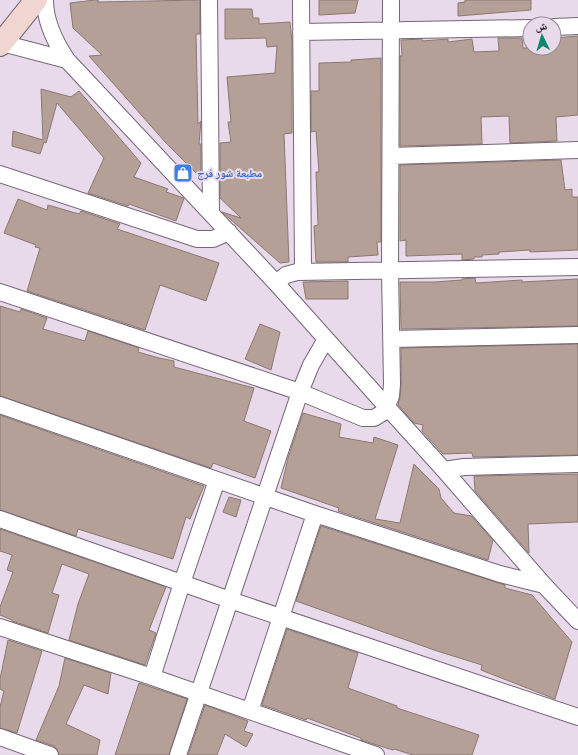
<svg xmlns="http://www.w3.org/2000/svg" width="578" height="755" viewBox="0 0 578 755" font-family="'Roboto Serif','Noto Naskh Arabic',serif">
<style>
.building{fill:#b5a098;stroke:#8c7871}
.lines{fill:none;stroke-linecap:round;stroke-linejoin:round}
.minor-casing{stroke:#736675;stroke-width:18}
.secondary-casing{stroke:#736675;stroke-width:24}
.minor{stroke:#fff;stroke-width:16}
.secondary{stroke:#efd6d0;stroke-width:22}
.labels{text-anchor:middle;stroke-width:4;stroke-linejoin:round;paint-order:stroke}
.shop-label{font-size:11px;font-weight:bold;fill:#366cbe;stroke:#e8daea;text-anchor:start}
</style>
<rect width="100%" height="100%" fill="#e8daea"/>
<path class="building" d="M 95,0 L 98,0 L 98,2 L 200,0 L 200,34 L 196,34 L 198,124 L 201,121 L 199,144 L 201,144 L 201,178 L 166,143 L 89,56 L 102,55 L 73,28 L 70,3 Z
M 319,0 L 358,0 L 355,13 L 319,15 Z
M 465,0 L 531,0 L 531,10 L 458,16 L 458,3 L 465,2 Z
M 225,9 L 252,9 L 253,18 L 259,18 L 259,24 L 290,22 L 292,42 L 292,133 L 284,134 L 289,262 L 280,263 L 222,212 L 241,218 L 220,198 L 220,143 L 231,142 L 228,122 L 231,122 L 227,77 L 275,73 L 277,46 L 267,47 L 266,38 L 225,39 Z
M 578,36 L 578,115 L 556,117 L 557,141 L 510,143 L 509,116 L 481,117 L 482,144 L 400,146 L 400,56 L 402,56 L 401,40 L 422,39 L 422,41 L 448,39 L 448,42 L 472,39 L 474,52 L 499,51 L 498,38 L 522,38 L 523,48 L 554,48 L 554,38 Z
M 381,58 L 381,242 L 377,242 L 378,255 L 348,257 L 348,262 L 316,262 L 314,226 L 318,225 L 316,172 L 319,172 L 316,131 L 311,132 L 311,91 L 319,91 L 319,63 L 351,62 L 351,60 Z
M 41,89 L 71,97 L 79,91 L 141,163 L 134,177 L 168,189 L 166,192 L 184,198 L 176,221 L 129,204 L 128,206 L 88,193 L 104,158 L 57,103 L 46,143 L 44,142 L 40,154 L 12,146 L 13,131 L 43,140 Z
M 561,160 L 565,190 L 572,189 L 572,197 L 578,197 L 578,250 L 530,252 L 530,250 L 499,252 L 499,254 L 482,255 L 482,257 L 474,257 L 474,259 L 462,260 L 462,254 L 406,256 L 406,240 L 400,241 L 400,165 Z
M 18,199 L 47,210 L 48,205 L 79,214 L 81,211 L 120,224 L 117,229 L 219,263 L 206,301 L 160,285 L 145,330 L 27,291 L 40,248 L 35,247 L 36,245 L 4,233 Z
M 475,278 L 476,283 L 522,280 L 522,282 L 578,279 L 578,326 L 401,329 L 400,282 L 435,282 L 462,280 L 462,279 Z
M 348,281 L 348,299 L 306,299 L 303,282 Z
M 0,306 L 20,312 L 21,309 L 47,318 L 43,329 L 85,341 L 88,331 L 139,348 L 138,352 L 159,358 L 174,361 L 174,367 L 254,388 L 244,421 L 271,431 L 255,478 L 213,463 L 211,468 L 0,396 Z
M 260,324 L 280,332 L 271,370 L 245,359 Z
M 578,344 L 578,455 L 473,457 L 472,453 L 443,454 L 422,431 L 423,425 L 414,423 L 398,405 L 400,397 L 401,385 L 401,348 Z
M 303,413 L 341,424 L 339,437 L 373,443 L 374,437 L 398,445 L 375,519 L 400,523 L 414,464 L 439,489 L 441,498 L 454,513 L 471,516 L 493,540 L 488,560 L 338,511 L 339,508 L 281,488 L 288,458 Z
M 0,415 L 204,486 L 190,519 L 186,517 L 173,559 L 78,529 L 76,536 L 0,510 Z
M 578,474 L 578,522 L 528,524 L 529,553 L 475,491 L 474,476 Z
M 229,497 L 241,500 L 236,517 L 223,512 Z
M 321,526 L 505,585 L 505,588 L 532,595 L 572,642 L 555,699 L 481,670 L 482,665 L 437,651 L 296,601 Z
M 0,529 L 166,587 L 149,630 L 156,633 L 145,665 L 69,640 L 78,604 L 89,574 L 62,564 L 52,593 L 59,595 L 48,633 L 12,621 L 12,620 L 0,615 L 0,607 L 13,572 L 7,570 L 12,555 L 0,551 Z
M 287,629 L 358,653 L 348,688 L 397,706 L 397,708 L 479,735 L 472,755 L 413,755 L 394,749 L 393,750 L 361,740 L 361,738 L 307,718 L 306,720 L 262,705 Z
M 8,640 L 42,651 L 17,733 L 0,728 L 0,707 L 4,691 L 0,689 L 0,679 Z
M 65,658 L 111,673 L 108,694 L 84,685 L 66,724 L 100,740 L 97,755 L 59,755 L 57,749 L 54,746 L 36,740 L 59,686 Z
M 139,683 L 187,699 L 169,755 L 115,755 Z
M 205,705 L 248,721 L 244,731 L 253,734 L 246,747 L 225,734 L 217,755 L 188,755 Z"/>
<g class="lines">
<defs>
<path id="minor" d="M 45,0 C 45,22 55,42 67,60 L 276,283 L 387,407 L 444,470 L 544,585 L 578,621
M 209,0 L 211,212
M 301,0 L 303,272
M 554,27 L 578,26
M 301,32 L 530,28
M 2,43 L 67,60
M 391,156 L 578,150
M 0,174 L 197,239 L 213,239 L 229,232
M 276,283 L 286,275 L 297,272 L 578,267
M 0,292 L 300,392 L 363,418 L 374,418 L 384,412 L 391,396 L 392,384 L 390,271 L 391,0
M 392,339 L 578,335
M 0,405 L 315,514 L 500,574 L 544,585
M 444,470 L 464,467 L 578,464
M 0,519 L 230,600 L 578,717
M 0,627 L 152,677 L 376,755
M 152,677 L 182,583 L 217,480
M 250,711 L 315,514
M 0,737 L 50,755
M 178,755 L 300,392 L 311,365 L 326,339"/>
<path id="secondary" d="M 0,45 L 36,0"/>
</defs>
<use href="#minor" class="minor-casing"/>
<use href="#secondary" class="secondary-casing"/>
<use href="#minor" class="minor"/>
<use href="#secondary" class="secondary"/>
</g>
<defs>
<symbol id="shop-square" viewBox="-11 -11 22 22"><rect x="-9" y="-9" width="18" height="18" rx="4" fill="#3f7fe0" stroke="#e8daea"/><path d="M-5-2.5h2.3a2.7 3.5 0 0 1 5.4 0H5L5.5 6h-11ZM-1.5-2.5h3a1.5 2.3 0 0 0-3 0Z" fill="#fff"/></symbol>
</defs>
<g fill-rule="evenodd">
<use href="#shop-square" x="172" y="162" width="22" height="22"/>
</g>
<g class="labels">
<g class="shop-label">
<text x="197" y="177">مطبعة شور فرج</text>
</g>
</g>
<g transform="translate(542 36) rotate(355)"><circle r="19" fill="#e8daea" stroke="#918793"/>
<path d="M0-3L7 15L0 10L-7 15Z" fill="#0c896c"/>
<text y="-6" font-size="11" font-weight="bold" text-anchor="middle" fill="#0f0b10">ش</text>
</g>
</svg>
